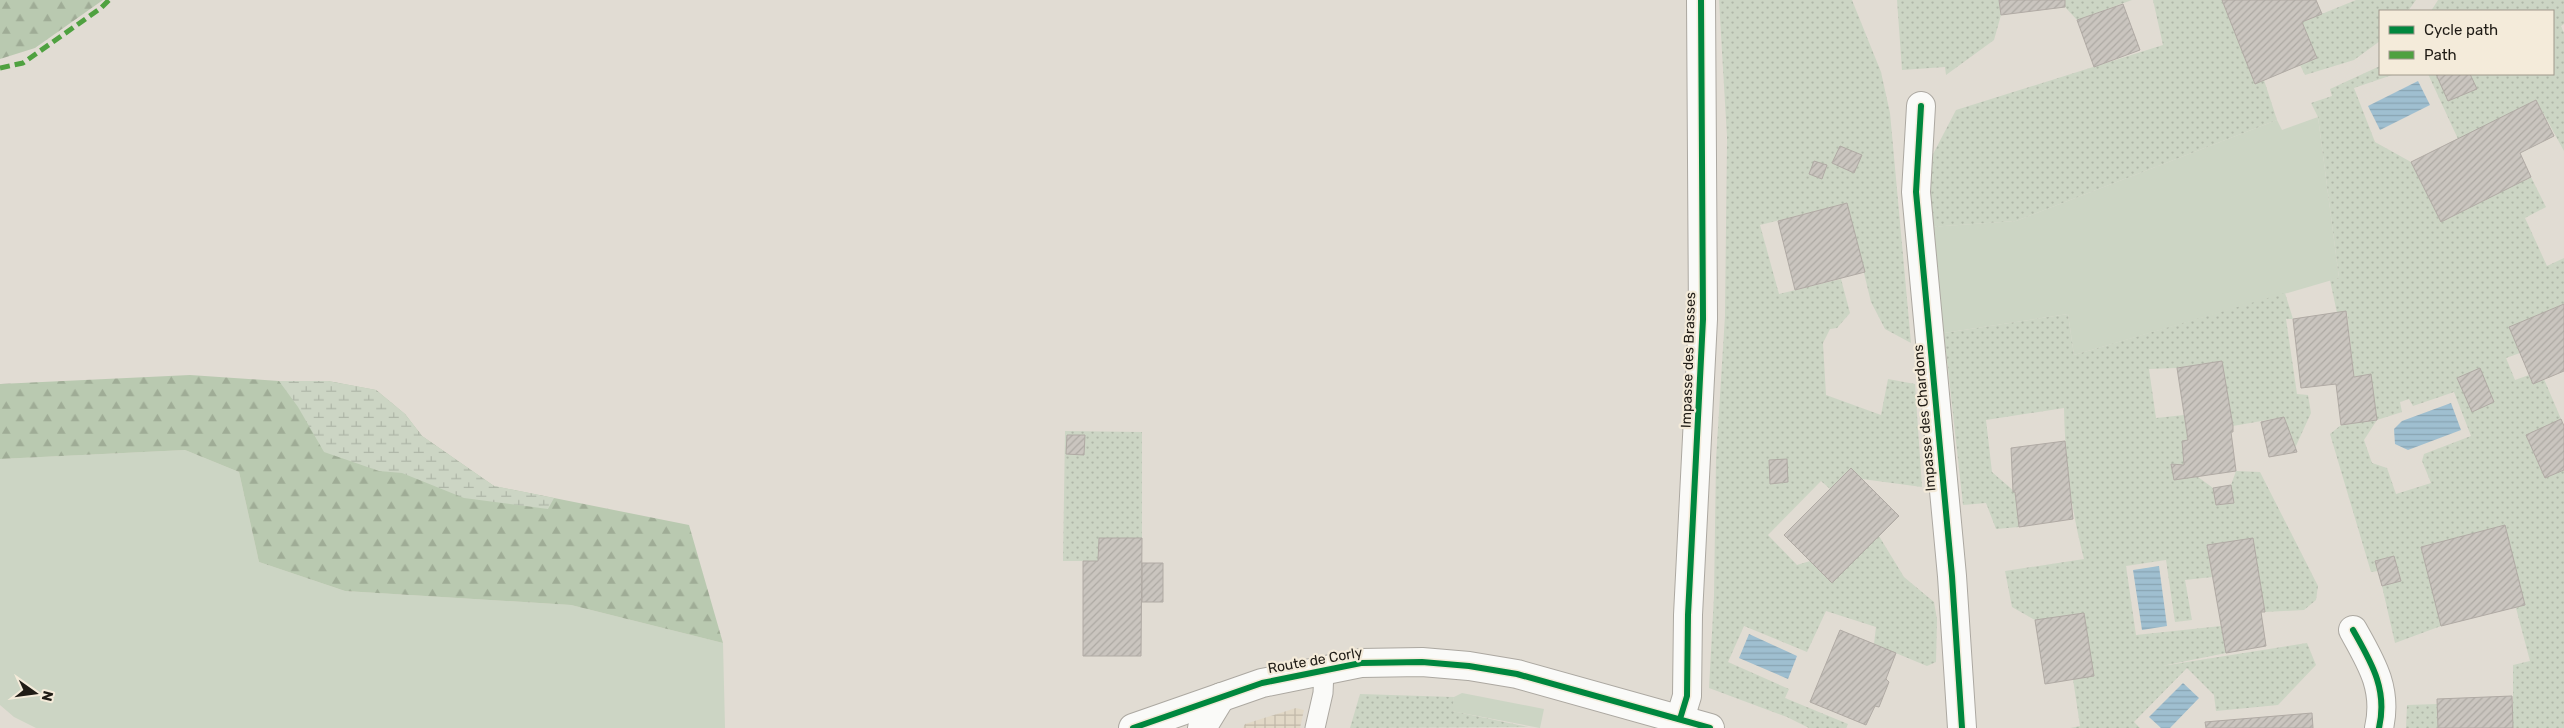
<svg xmlns="http://www.w3.org/2000/svg" width="2564" height="728" viewBox="0 0 2564 728" font-family="Rubik,sans-serif">
<style>
.industrial{fill:url(#industrial-grid)}
.grass{fill:#ccd5c4}
.forest{fill:url(#forest-firs)}
.wetland{fill:url(#wetland-marsh)}
.garden{fill:url(#garden-dots);fill-rule:evenodd}
.water{fill:url(#water-rules)}
.building{fill:url(#building-hatch);stroke:#b0aaa4}
.lines{fill:none;stroke-linecap:round;stroke-linejoin:round}
.lane-casing{stroke:#aca8a1;stroke-width:21}
.street-casing{stroke:#aca8a1;stroke-width:30}
.secondary-casing{stroke:#aca8a1;stroke-width:30}
.lane{stroke:#fafaf8;stroke-width:19}
.street{stroke:#fafaf8;stroke-width:28}
.secondary{stroke:#fafaf8;stroke-width:28}
.quiet{stroke:#4fa140;stroke-width:5;stroke-dasharray:10 5;stroke-linecap:butt}
.cycleway-casing{stroke:#f4ebda;stroke-width:9}
.cycleway{stroke:#00873e;stroke-width:6}
.labels{text-anchor:middle;stroke-width:4.5;stroke-linejoin:round;paint-order:stroke}
.street-label{font-size:14px;fill:#1f1b15;stroke:#f4ebda}
</style>
<defs>
<pattern id="industrial-grid" width="8" height="8" patternUnits="userSpaceOnUse" patternTransform="scale(1.25)"><rect width="8" height="8" fill="#e1d8c6"/><path d="M0 4h8M4 0v8" fill="none" stroke="#c1b9a9"/></pattern>
<pattern id="forest-firs" width="22" height="20" patternUnits="userSpaceOnUse" patternTransform="scale(1.25)"><rect width="22" height="20" fill="#b9c9b0"/><path d="M5 1l3.5 6h-7zM16 11l3.5 6h-7z" fill="#9fac96"/></pattern>
<pattern id="wetland-marsh" width="20" height="14" patternUnits="userSpaceOnUse" patternTransform="scale(1.25)"><rect width="20" height="14" fill="#ccd5c4"/><path d="M1 5h8M5 5V1M11 12h8M15 12V8" fill="none" stroke="#afb6a8"/></pattern>
<pattern id="garden-dots" width="8" height="8" patternUnits="userSpaceOnUse" patternTransform="scale(1.25)"><rect width="8" height="8" fill="#ccd5c4"/><path d="M2 2h.1M6 6h.1" fill="none" stroke="#afb6a8" stroke-width="1.8" stroke-linecap="round"/></pattern>
<pattern id="water-rules" width="6" height="5" patternUnits="userSpaceOnUse" patternTransform="scale(1.25)"><rect width="6" height="5" fill="#9fbfd0"/><path d="M0 2.5h6" fill="none" stroke="#88a4b2"/></pattern>
<pattern id="building-hatch" width="6" height="6" patternUnits="userSpaceOnUse" patternTransform="scale(1.25)"><rect width="6" height="6" fill="#cac5bf"/><path d="M-1 1l2-2M0 6l6-6M5 7l2-2" fill="none" stroke="#ada9a3"/></pattern>
</defs>
<rect width="100%" height="100%" fill="#e1dcd3"/>
<path class="industrial" d="M 1296,708 L 1304,710 L 1300,728 L 1243,728 L 1245,724 Z"/>
<path class="grass" d="M 2318,117 L 2339,278 L 2074,355 L 2068,314 L 1944,333 L 1930,227 L 2016,221 L 2277,120 L 2282,130 Z
M 185,450 L 239,472 L 259,562 L 345,591 L 571,605 L 723,643 L 725,728 L 36,728 L 14,717 L 0,705 L 0,459 Z
M 1462,693 L 1544,709 L 1540,728 L 1451,711 L 1454,697 Z"/>
<path class="forest" d="M 0,0 L 103,0 L 35,48 L 0,59 Z
M 190,375 L 279,381 L 328,381 L 376,390 L 405,414 L 422,436 L 494,486 L 689,525 L 723,643 L 571,605 L 345,591 L 259,562 L 239,472 L 185,450 L 0,459 L 0,384 Z"/>
<path class="wetland" d="M 279,381 L 328,381 L 376,390 L 405,414 L 422,436 L 494,486 L 554,498 L 548,509 L 464,498 L 402,473 L 379,471 L 324,452 L 298,407 Z"/>
<path class="garden" d="M 1719,0 L 1852,0 L 1881,72 L 1890,113 L 1911,343 L 1885,329 L 1871,302 L 1847,203 L 1760,225 L 1779,294 L 1841,279 L 1850,313 L 1837,328 L 1830,329 L 1823,343 L 1826,395 L 1881,415 L 1888,379 L 1915,384 L 1922,487 L 1862,479 L 1851,468 L 1830,489 L 1821,481 L 1768,535 L 1797,565 L 1810,561 L 1832,583 L 1879,536 L 1904,577 L 1934,602 L 1937,619 L 1936,662 L 1927,666 L 1874,644 L 1876,627 L 1826,611 L 1807,652 L 1744,626 L 1728,662 L 1789,689 L 1785,698 L 1848,724 L 1846,728 L 1809,728 L 1787,717 L 1709,688 L 1714,596 L 1716,459 L 1725,316 L 1727,137 Z
M 1897,0 L 1999,0 L 2001,15 L 1994,40 L 1946,75 L 1945,67 L 1902,70 Z
M 2065,0 L 2132,0 L 2077,20 L 2065,7 Z
M 2153,0 L 2222,0 L 2255,83 L 2264,80 L 2277,120 L 2016,221 L 1930,227 L 1931,158 L 1956,110 L 2163,45 Z
M 2356,0 L 2416,0 L 2408,11 L 2380,11 L 2380,41 L 2354,60 L 2305,75 L 2300,65 L 2317,58 L 2302,22 Z
M 2438,0 L 2564,0 L 2564,24 L 2561,26 L 2564,33 L 2564,151 L 2536,100 L 2458,139 L 2428,74 L 2553,74 L 2553,11 L 2431,11 Z
M 2380,66 L 2380,74 L 2395,74 L 2354,88 L 2375,142 L 2411,162 L 2441,222 L 2531,177 L 2546,207 L 2525,218 L 2547,266 L 2564,258 L 2564,304 L 2509,327 L 2520,353 L 2506,358 L 2515,380 L 2529,375 L 2533,384 L 2544,379 L 2561,419 L 2526,435 L 2545,478 L 2564,470 L 2564,728 L 2513,728 L 2513,665 L 2530,661 L 2516,608 L 2525,605 L 2505,525 L 2421,547 L 2441,626 L 2395,643 L 2382,586 L 2401,580 L 2394,556 L 2375,561 L 2378,571 L 2371,572 L 2330,434 L 2341,425 L 2377,420 L 2371,375 L 2354,377 L 2347,312 L 2337,313 L 2330,280 L 2339,278 L 2318,117 L 2311,103 L 2332,96 L 2330,89 ZM 2454,392 L 2471,436 L 2424,454 L 2422,461 L 2431,483 L 2396,494 L 2387,468 L 2372,463 L 2364,440 L 2377,420 L 2402,412 L 2400,402 L 2409,399 L 2413,406 Z
M 2285,293 L 2293,319 L 2286,319 L 2297,394 L 2308,395 L 2311,413 L 2295,448 L 2284,417 L 2233,426 L 2222,361 L 2177,368 L 2149,369 L 2156,418 L 2184,415 L 2188,440 L 2182,442 L 2184,465 L 2171,464 L 2174,479 L 2198,477 L 2213,488 L 2216,505 L 2233,503 L 2231,485 L 2236,471 L 2260,472 L 2318,586 L 2316,600 L 2304,610 L 2265,612 L 2253,538 L 2207,545 L 2212,577 L 2185,580 L 2192,620 L 2175,622 L 2166,560 L 2126,566 L 2136,635 L 2221,626 L 2226,653 L 2162,666 L 2307,643 L 2316,665 L 2278,705 L 2216,711 L 2214,695 L 2187,668 L 2134,722 L 2140,728 L 2070,728 L 2080,726 L 2073,679 L 2094,676 L 2084,613 L 2035,620 L 2012,607 L 2005,571 L 2084,559 C 2071,510 2065,460 2064,408 L 1986,420 L 1992,472 L 2015,492 L 2019,527 L 1996,529 L 1986,503 L 1963,505 L 1944,333 L 2068,314 L 2074,355 Z
M 1065,431 L 1142,432 L 1142,538 L 1099,538 L 1098,561 L 1063,561 Z
M 1360,694 L 1454,697 L 1452,711 L 1528,727 L 1350,728 Z
M 2437,704 L 2438,728 L 2406,728 L 2407,705 Z"/>
<path class="water" d="M 2418,81 L 2430,105 L 2380,130 L 2368,106 Z
M 2451,403 L 2461,430 L 2408,450 L 2395,444 L 2394,429 L 2402,421 Z
M 2159,566 L 2167,626 L 2142,630 L 2133,570 Z
M 1749,634 L 1797,656 L 1788,679 L 1739,658 Z
M 2183,683 L 2199,698 L 2170,728 L 2161,728 L 2149,717 Z"/>
<path class="building" d="M 1999,0 L 2065,0 L 2065,7 L 2001,15 Z
M 2222,0 L 2316,0 L 2322,14 L 2302,22 L 2317,58 L 2255,84 Z
M 2123,4 L 2140,50 L 2094,67 L 2077,20 Z
M 2436,74 L 2470,74 L 2477,89 L 2448,101 Z
M 2536,100 L 2554,136 L 2520,153 L 2531,177 L 2441,222 L 2411,162 Z
M 1840,146 L 1862,155 L 1854,173 L 1832,163 Z
M 1814,161 L 1827,165 L 1822,179 L 1809,174 Z
M 1847,203 L 1865,272 L 1795,290 L 1778,221 Z
M 2564,304 L 2564,371 L 2533,384 L 2509,327 Z
M 2346,311 L 2354,377 L 2371,374 L 2377,420 L 2341,425 L 2336,384 L 2301,388 L 2293,319 Z
M 2222,361 L 2233,426 L 2233,432 L 2231,432 L 2236,471 L 2174,480 L 2171,464 L 2184,465 L 2182,441 L 2188,440 L 2177,368 Z
M 2480,368 L 2494,402 L 2472,412 L 2457,378 Z
M 2284,417 L 2297,452 L 2269,457 L 2261,422 Z
M 2561,419 L 2564,426 L 2564,470 L 2545,478 L 2526,435 Z
M 1067,435 L 1085,435 L 1084,455 L 1066,454 Z
M 2065,441 L 2073,519 L 2019,527 L 2015,492 L 2013,492 L 2011,448 Z
M 1787,459 L 1788,482 L 1770,484 L 1769,460 Z
M 1851,468 L 1899,516 L 1832,583 L 1784,535 Z
M 2231,485 L 2234,503 L 2216,505 L 2213,488 Z
M 2505,525 L 2525,605 L 2441,626 L 2421,547 Z
M 1099,538 L 1142,538 L 1141,656 L 1083,656 L 1083,561 L 1098,561 Z
M 2253,538 L 2265,612 L 2261,612 L 2266,646 L 2226,653 L 2207,545 Z
M 2394,556 L 2401,581 L 2382,586 L 2375,561 Z
M 1142,563 L 1163,563 L 1163,602 L 1142,602 Z
M 2084,613 L 2094,676 L 2045,684 L 2035,620 Z
M 1840,630 L 1896,653 L 1886,679 L 1889,682 L 1879,707 L 1875,706 L 1866,725 L 1810,702 Z
M 2512,696 L 2513,728 L 2438,728 L 2437,699 Z
M 2312,713 L 2313,728 L 2206,728 L 2205,722 Z"/>
<g class="lines">
<defs>
<path id="lane" d="M 1315,728 L 1323,693 L 1324,671"/>
<path id="street" d="M 1921,106 L 1916,192 L 1952,576 L 1962,728
M 2353,630 C 2371,662 2388,689 2379,728
M 1680,719 L 1687,696 L 1688,615 L 1703,319 L 1701,0
M 1202,728 L 1221,697"/>
<path id="secondary" d="M 1133,728 L 1262,683 L 1361,663 L 1422,662 L 1469,666 L 1517,674 L 1710,728"/>
</defs>
<use href="#lane" class="lane-casing"/>
<use href="#street" class="street-casing"/>
<use href="#secondary" class="secondary-casing"/>
<use href="#lane" class="lane"/>
<use href="#street" class="street"/>
<use href="#secondary" class="secondary"/>
<path class="quiet" d="M 0,68 L 23,63 L 101,8 L 109,0"/>
<defs>
<path id="cycleway" d="M 1921,106 L 1916,192 L 1952,576 L 1962,728
M 2353,630 C 2371,662 2388,689 2379,728
M 1680,719 L 1687,696 L 1688,615 L 1703,319 L 1701,0
M 1133,728 L 1262,683 L 1361,663 L 1422,662 L 1469,666 L 1517,674 L 1710,728"/>
</defs>
<use href="#cycleway" class="cycleway-casing"/>
<use href="#cycleway" class="cycleway"/>
</g>
<g class="labels">
<g class="street-label">
<text transform="translate(1688 360) rotate(-88)" y="5">Impasse des Brasses</text>
<text transform="translate(1924 418) rotate(-95)" y="5">Impasse des Chardons</text>
<text transform="translate(1315 660) rotate(-10)" y="5">Route de Corly</text>
</g>
</g>
<rect x="2379" y="10" width="175" height="65" fill="#f4ebda" stroke="#9f988b"/>
<rect x="2389" y="26" width="25" height="8" fill="#00873e" stroke="#9f988b"/>
<text x="2424" y="35" font-size="15" fill="#1f1b15">Cycle path</text>
<rect x="2389" y="51" width="25" height="8" fill="#4fa140" stroke="#9f988b"/>
<text x="2424" y="60" font-size="15" fill="#1f1b15">Path</text>
<g transform="translate(35 693) rotate(104)" stroke="#f4ebda" stroke-width="4" paint-order="stroke">
<path d="M0-4L9 19L0 12L-9 19Z" fill="#1f1b15"/>
<text y="-8" font-size="14" font-weight="bold" text-anchor="middle" fill="#1f1b15">N</text>
</g>
</svg>
